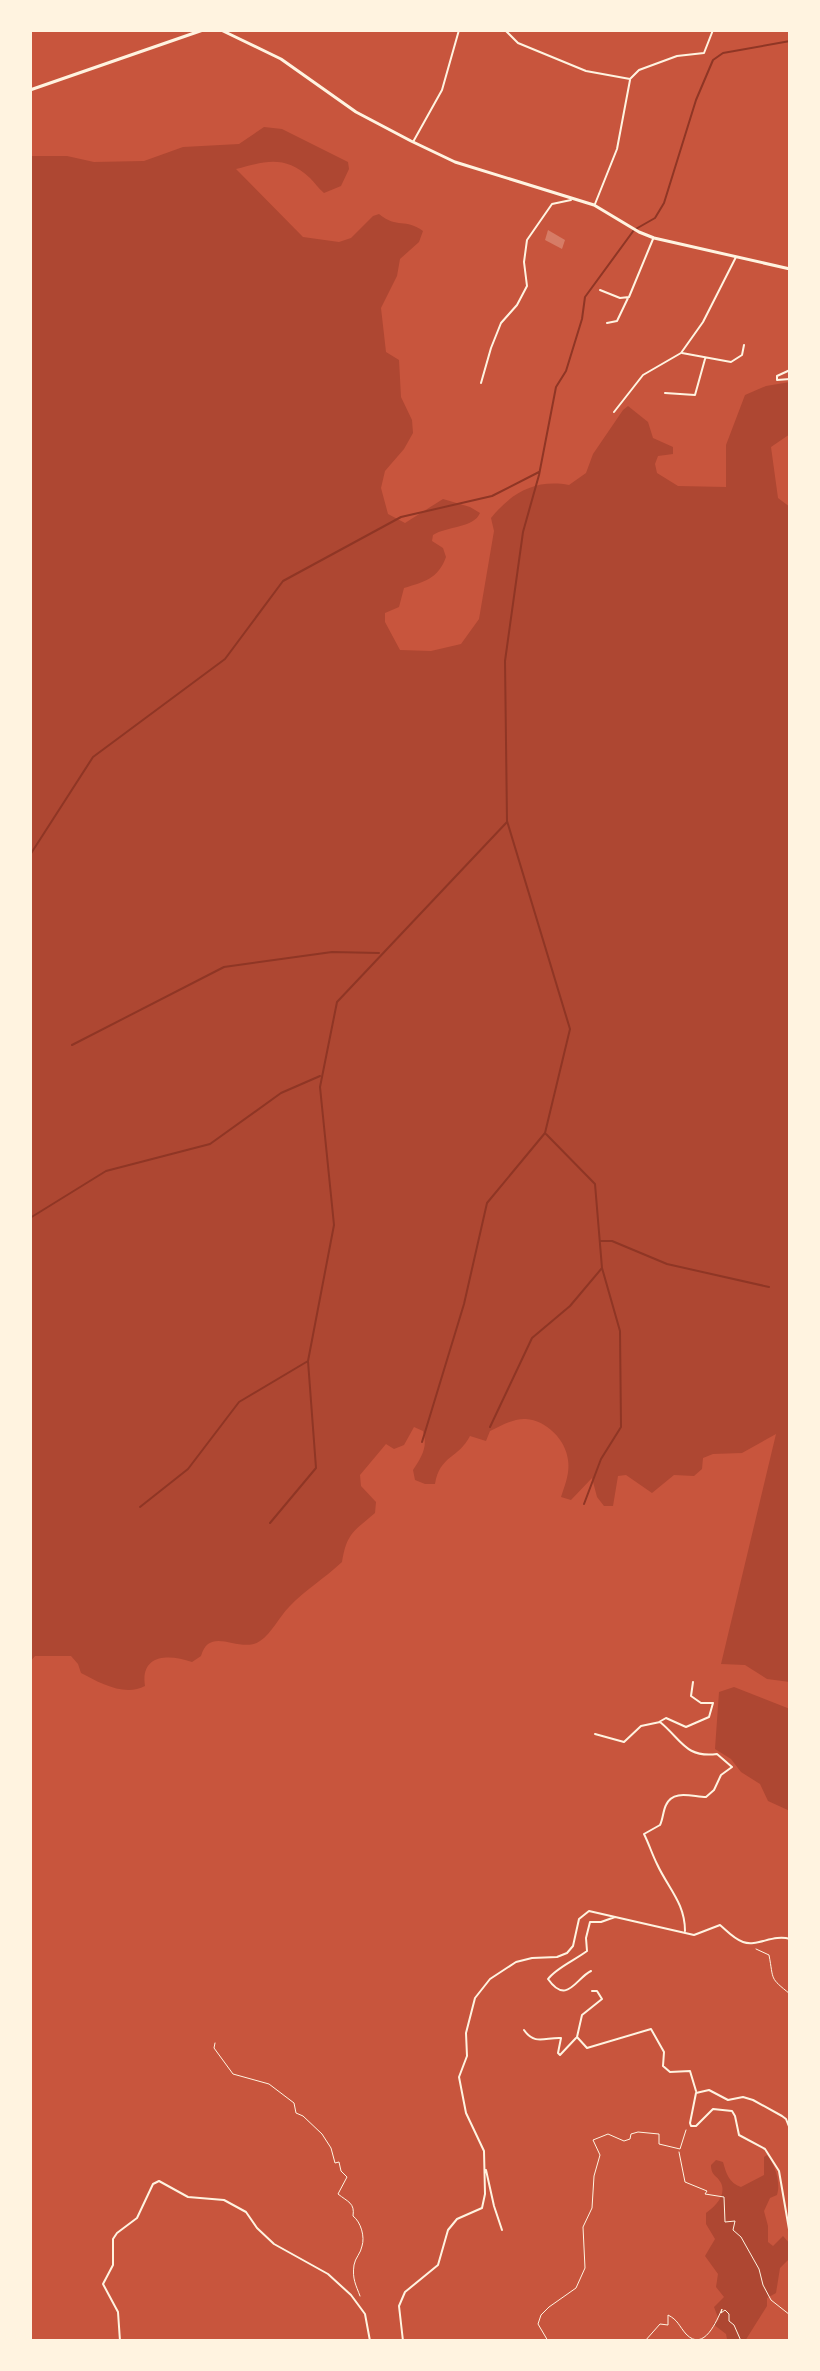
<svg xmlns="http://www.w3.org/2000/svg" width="820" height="2371" viewBox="0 0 820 2371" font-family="'DejaVu Sans',sans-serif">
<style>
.green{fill:#ae4732}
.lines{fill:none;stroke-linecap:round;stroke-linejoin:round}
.stream{stroke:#8f3625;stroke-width:2}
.building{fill:#d67c66}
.path{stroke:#fff3e0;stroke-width:1}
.minor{stroke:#fff3e0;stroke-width:2}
.secondary{stroke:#fff3e0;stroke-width:3}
</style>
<rect width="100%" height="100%" fill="#c8553d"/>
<path class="green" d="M 264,127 L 282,129 L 348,162 L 349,169 L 341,186 L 324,193 C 318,188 315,183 310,178 C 285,155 266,161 236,169 L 303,237 L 339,242 L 351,238 L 373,216 L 379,214 C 397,229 406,218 423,231 L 419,242 L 400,259 L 397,276 L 381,308 L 386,352 L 399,360 L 401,397 L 412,420 L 413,433 L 404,449 L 385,471 L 381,488 L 388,514 L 405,523 L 443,499 L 470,507 L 480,513 C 474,528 447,526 433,535 L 432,541 L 443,548 L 446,557 C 438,579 424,582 404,588 L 399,607 L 385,613 L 385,622 L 400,650 L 431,651 L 461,644 L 479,619 L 494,531 L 491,518 C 512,492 536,479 569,485 L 586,473 L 593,454 L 623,410 L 628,406 L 648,422 L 653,438 L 673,447 L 673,454 L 658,456 L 655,464 L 657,473 L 678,486 L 726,487 L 726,445 L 745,395 L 766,386 L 790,382 L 790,434 L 771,447 L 778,498 L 790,507 L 790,1682 L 767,1679 L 745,1665 L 721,1664 L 776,1434 L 742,1453 L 713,1454 L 703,1458 L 702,1469 L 694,1476 L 674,1475 L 652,1493 L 626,1475 L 618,1476 L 613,1506 L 604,1506 L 597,1497 L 592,1478 L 571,1500 L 561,1497 C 565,1485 570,1473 568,1460 C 566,1440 546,1420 526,1419 C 514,1418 501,1426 490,1431 L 486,1441 L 470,1436 C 458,1459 440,1455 435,1484 L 425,1484 L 415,1480 L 413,1470 C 422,1456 428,1447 423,1431 L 414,1427 L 404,1445 L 394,1449 L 386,1444 L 360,1475 L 361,1486 L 376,1502 L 375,1513 C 353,1532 347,1533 342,1562 C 325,1578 305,1590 289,1607 C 279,1617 272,1633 260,1641 C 240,1655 210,1624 201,1656 L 192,1662 C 169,1654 140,1654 145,1686 C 125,1697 100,1683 81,1673 L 78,1664 L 71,1656 L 35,1656 L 30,1662 L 30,156 L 67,156 L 94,162 L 144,161 L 183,147 L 239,144 Z
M 734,1687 L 790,1709 L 790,1811 L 768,1801 L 760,1784 L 741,1772 L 731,1759 L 715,1749 L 719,1692 Z
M 767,2155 C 775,2165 781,2182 777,2195 L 770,2198 L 764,2211 L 768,2226 L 768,2242 L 773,2246 L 783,2236 L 790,2244 L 790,2258 L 780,2268 L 776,2293 L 767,2298 L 767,2306 L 745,2341 L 722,2341 L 727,2339 L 726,2334 L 713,2324 L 719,2320 L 714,2307 L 724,2297 L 716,2287 L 718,2274 L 705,2256 L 715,2239 L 706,2224 L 706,2213 C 714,2207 727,2196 721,2183 C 717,2175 711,2176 711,2165 L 716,2160 L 723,2162 C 726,2173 729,2183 741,2187 L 764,2175 L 764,2157 Z"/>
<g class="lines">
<path class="stream" d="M 30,855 L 93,757 L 225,659 L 283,581 L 401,517 L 492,496 L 539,472
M 72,1045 L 224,967 L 332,952 L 379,953
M 30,1218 L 106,1171 L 210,1144 L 281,1093 L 320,1076
M 601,1241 L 612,1241 L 667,1264 L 769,1287
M 490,1427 L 532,1338 L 570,1306 L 602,1268 L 595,1184 L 546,1134
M 422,1442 L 464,1304 L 487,1203 L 545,1133 L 570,1029 L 507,821 L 505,661 L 523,532 L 539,475 L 556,387 L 566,371 L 582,319 L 585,297 L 634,230 L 655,218 L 664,203 L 696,100 L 713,60 L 723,53 L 790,41
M 584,1504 L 601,1459 L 621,1427 L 620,1331 L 602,1268
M 140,1507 L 188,1469 L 239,1402 L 308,1361
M 270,1523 L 316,1468 L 308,1361 L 334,1225 L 320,1087 L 337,1002 L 507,822"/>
</g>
<path class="building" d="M 548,230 L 565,240 L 562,249 L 545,240 Z"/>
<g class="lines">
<path class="path" d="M 756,1949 L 769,1955 C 774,1981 769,1977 790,1994
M 215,2043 L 214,2048 L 233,2074 L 269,2084 L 294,2103 L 296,2113 L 303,2116 L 322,2134 L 331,2148 L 335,2163 L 339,2162 L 341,2171 L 347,2177 L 338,2194 C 348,2202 355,2203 353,2216 C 361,2222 365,2237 362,2246 C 361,2253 355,2258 354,2265 C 352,2279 356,2285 360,2296
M 679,2152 L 685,2182 L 707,2191 L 705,2194 L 724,2197 L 725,2222 L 735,2221 L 733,2230 L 741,2237 L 759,2269 L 763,2285 L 771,2300 L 790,2315
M 548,2341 L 538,2324 L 541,2315 L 549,2307 L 576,2288 L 585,2268 L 583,2227 L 592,2208 L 594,2176 L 600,2155 L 593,2140 L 608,2134 L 624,2141 L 630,2139 L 631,2134 L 638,2132 L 659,2134 L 659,2144 L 680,2149 L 686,2130
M 645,2341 L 660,2324 L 668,2325 L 668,2315 C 678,2320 679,2326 686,2334 C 704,2353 717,2320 722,2309 L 721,2313 L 725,2310 L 729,2314 L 729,2321 L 734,2325 L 741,2341"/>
<path class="minor" d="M 505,30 L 518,43 L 586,71 L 630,79 L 639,70 L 677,56 L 704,53 L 713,30
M 413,142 L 442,90 L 459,30
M 595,204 L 617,149 L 630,80
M 600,290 L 620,298 L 629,297 L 653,239
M 607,323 L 617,321 L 628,298
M 682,353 L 731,362 L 742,355 L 744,345
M 790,370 L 777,376 L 777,380 L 790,379
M 481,383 L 491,348 L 501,323 L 517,305 L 527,286 L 524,262 L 527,240 L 552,204 L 571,200
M 665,393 L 695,395 L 705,359
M 614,412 L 643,375 L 681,353 L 703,322 L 736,257
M 659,1722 L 666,1718 L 686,1727 L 709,1717 L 713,1703 L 701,1703 L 691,1696 L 693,1682
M 595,1734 L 624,1742 L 641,1726 L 660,1722 C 682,1740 685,1758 717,1754 L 732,1767 L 721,1775 L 714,1790 L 706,1797 C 693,1797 673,1789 666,1805 C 663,1811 663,1819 660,1825 L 644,1834 C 649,1844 652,1854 657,1864 C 668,1888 685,1903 685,1931
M 591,1971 C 576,1978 567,2006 548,1979 C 556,1968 575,1960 587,1951 L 586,1938 L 590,1922 L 601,1922 L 615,1917
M 592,1991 L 597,1991 L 602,1999 L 582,2015 L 577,2037 L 587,2048 L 651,2029 L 664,2052 L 663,2066 L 670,2072 L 690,2071 L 696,2091
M 524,2030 C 535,2046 546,2037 561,2038 L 558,2053 L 560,2055 L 576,2038
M 790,2129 L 786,2119 L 782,2116 L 753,2100 L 743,2097 L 728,2100 L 709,2090 L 696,2093 L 690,2123 L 691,2126 L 696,2126 L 713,2109 L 732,2111 L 735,2116 L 739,2135 L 765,2149 L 779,2171 L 790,2235
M 486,2170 L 494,2206 L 502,2230
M 120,2341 L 118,2312 L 103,2284 L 113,2265 L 113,2239 L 117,2233 L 137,2218 L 153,2184 L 159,2181 L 188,2197 L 224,2200 L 246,2212 L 257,2228 L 274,2244 L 328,2274 L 351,2295 L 365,2314 L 370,2341
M 403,2341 L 399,2306 L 405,2292 L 438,2265 L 448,2230 L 457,2219 L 482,2208 L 485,2194 L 484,2151 L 466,2113 L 459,2077 L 467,2056 L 466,2033 L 475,1998 L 490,1979 L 516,1962 L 532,1958 L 557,1957 L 567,1953 L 573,1946 L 579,1919 L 589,1911 L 694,1935 L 720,1925 C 727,1931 734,1939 743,1942 C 757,1947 773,1934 790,1939"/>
<path class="secondary" d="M 221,30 L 281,59 L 356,112 L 411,141 L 455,162 L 594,205 L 639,232 L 654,238 L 790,269
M 30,90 L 203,30"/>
</g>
<rect width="820" height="2371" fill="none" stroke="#fff3e0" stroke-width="64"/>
</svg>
